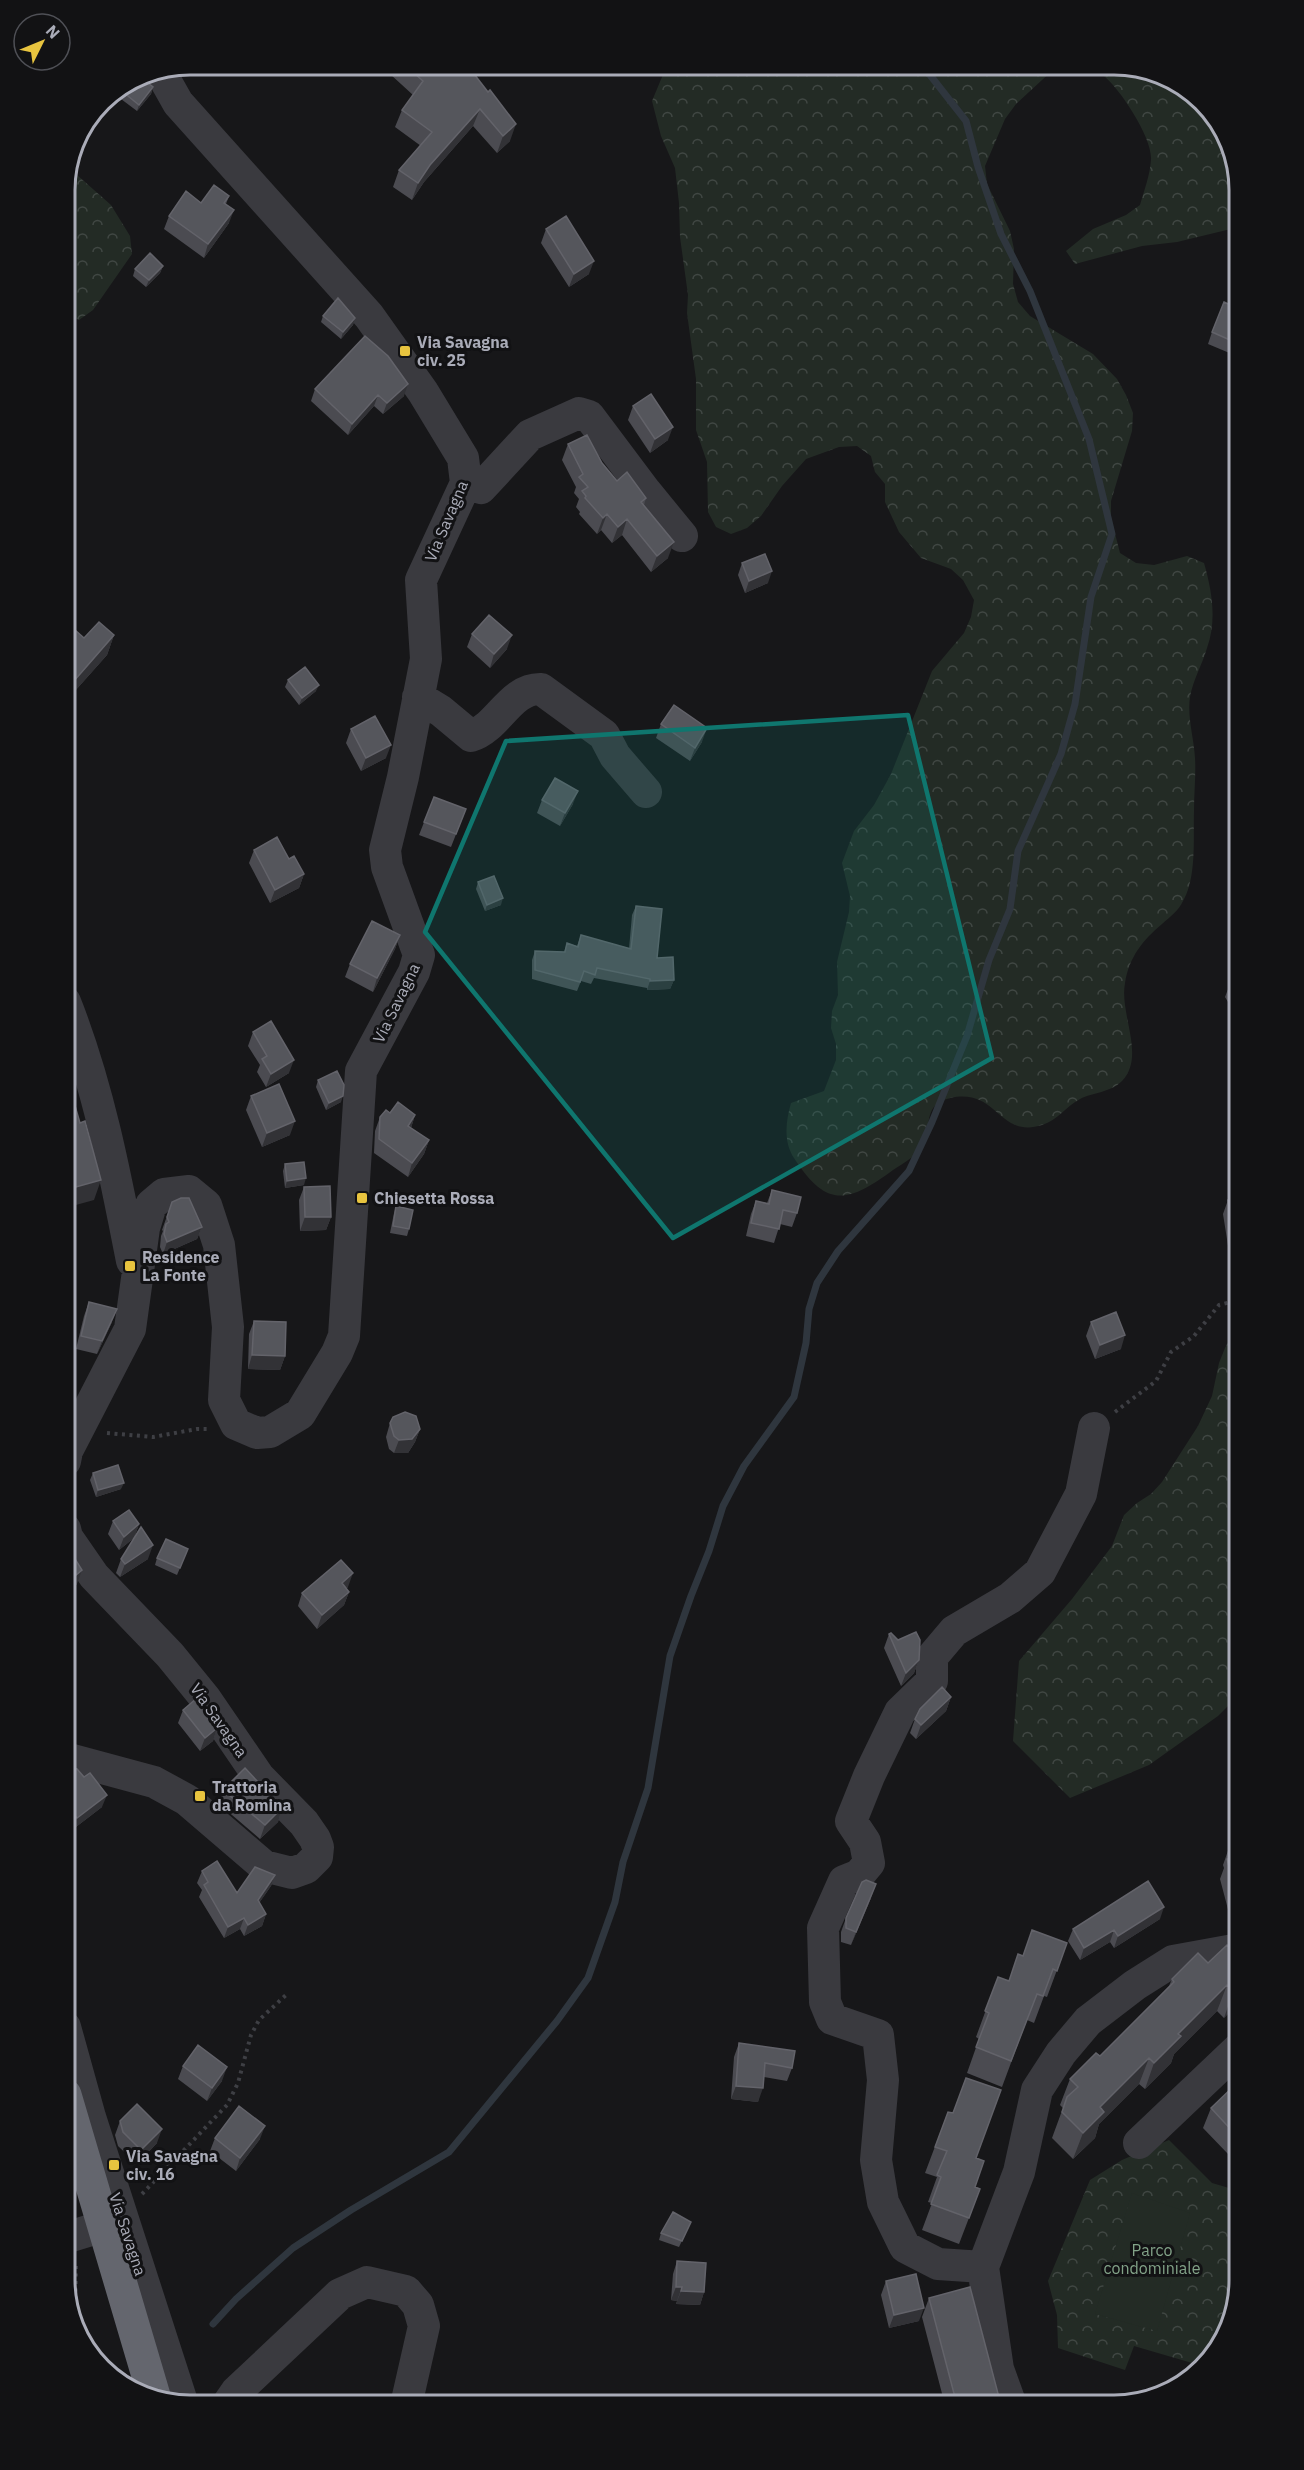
<svg xmlns="http://www.w3.org/2000/svg" width="1304" height="2470" viewBox="0 0 1304 2470" font-family="'IBM Plex Sans',sans-serif">
<style>
.forest{fill:url(#forest-crowns)}
.pitch{fill:#232b25}
.lines{fill:none;stroke-linecap:round;stroke-linejoin:round}
.stream{stroke:#2f363e;stroke-width:7}
.path{stroke:#3e3f44;stroke-width:4;stroke-dasharray:3 4.5;stroke-linecap:butt}
.minor{stroke:#3a3a3f;stroke-width:32}
.highway{stroke:#64666e;stroke-width:33}
.wall{fill:#4b4b51}
.shaded-wall{fill:#323236}
.building{fill:#55565c;stroke:#63636a;stroke-width:1.5}
.marked{fill:#0f766e;fill-opacity:0.2;stroke:#0f766e;stroke-width:4.5;stroke-linejoin:round}
.poi-dot{fill:#e8c43f;stroke:#121214;stroke-width:2}
.labels{text-anchor:middle;stroke-width:6;stroke-linejoin:round;paint-order:stroke}
.poi-label{font-size:16px;font-weight:bold;fill:#aaacb8;stroke:#121214;text-anchor:start}
.street-label{font-size:16px;fill:#aaacb8;stroke:#121214}
.park-label{font-size:16px;fill:#82a288;stroke:#121214}
.rim{fill:none;stroke:#aaacb8;stroke-width:3}
</style>
<defs>
<pattern id="forest-crowns" width="20" height="18" patternUnits="userSpaceOnUse" patternTransform="scale(1.5)"><rect width="20" height="18" fill="#232b25"/><path d="M2 6a3 3 0 1 1 6 0M12 15a3 3 0 1 1 6 0" fill="none" stroke="#404743"/></pattern>
</defs>
<rect width="100%" height="100%" fill="#171719"/>
<path class="forest" d="M 667,65 L 1069,65 L 1055,68 L 1016,104 L 1005,119 L 985,166 L 987,184 L 1010,231 L 1014,249 L 1013,284 L 1018,302 L 1030,316 L 1093,354 L 1117,379 L 1126,395 L 1133,413 L 1132,431 L 1111,501 L 1111,518 L 1120,553 L 1136,563 L 1154,565 L 1187,556 L 1204,563 C 1212,591 1217,620 1207,648 C 1202,665 1193,680 1190,697 C 1187,717 1194,739 1195,758 C 1196,775 1194,793 1194,810 C 1193,837 1197,877 1183,901 C 1179,910 1170,917 1162,924 C 1143,940 1129,957 1125,983 C 1119,1014 1146,1056 1122,1081 C 1110,1093 1093,1092 1080,1099 C 1065,1107 1058,1120 1042,1125 C 998,1139 998,1087 950,1098 C 922,1105 932,1126 924,1143 C 918,1155 904,1163 893,1170 C 848,1203 827,1209 794,1158 C 783,1141 786,1121 791,1103 L 824,1091 L 836,1060 L 836,1044 L 831,1028 L 832,1011 L 838,995 L 837,962 L 849,912 L 850,896 L 842,863 L 854,831 L 874,805 L 891,774 L 932,671 L 964,633 L 971,617 L 974,600 L 963,580 L 951,569 L 921,558 L 899,532 L 885,502 L 885,484 L 875,472 L 871,456 L 857,446 L 839,447 L 806,459 L 782,486 L 761,516 L 747,528 L 731,534 L 716,527 L 708,512 L 707,462 L 696,430 L 696,379 L 687,313 L 688,295 L 680,237 L 679,203 L 675,168 L 661,136 L 652,101 Z
M 1074,65 L 1122,65 L 1190,90 L 1230,142 L 1239,190 L 1239,227 L 1177,242 L 1142,246 L 1075,264 L 1066,251 L 1093,229 L 1126,215 L 1140,205 C 1144,191 1150,175 1151,160 C 1153,139 1121,90 1104,76 C 1095,69 1085,67 1074,65 Z
M 68,167 L 111,205 L 130,236 L 132,254 L 93,310 L 79,320 L 65,313 L 65,183 Z
M 1239,1321 L 1239,1695 L 1218,1716 L 1149,1765 L 1070,1798 L 1013,1741 L 1019,1661 L 1072,1599 L 1112,1546 L 1124,1515 L 1137,1503 L 1151,1494 L 1162,1482 L 1198,1426 L 1212,1396 L 1219,1363 L 1225,1348 Z
M 1169,2140 L 1212,2183 L 1239,2191 L 1239,2280 L 1218,2349 L 1199,2365 L 1134,2346 L 1125,2370 L 1058,2348 L 1057,2315 L 1048,2281 L 1090,2180 L 1122,2160 Z"/>
<path class="pitch" d="M 1132,2193 L 1190,2213 L 1157,2331 L 1095,2314 Z"/>
<g class="lines">
<path class="stream" d="M 213,2324 L 236,2299 L 293,2248 L 351,2210 L 449,2152 L 557,2021 L 588,1978 L 615,1902 L 623,1862 L 648,1788 L 670,1656 L 691,1596 L 709,1551 L 723,1506 L 744,1466 L 794,1397 L 806,1343 L 809,1309 L 817,1283 L 838,1251 L 909,1171 L 932,1122 L 967,1036 L 989,960 L 1010,909 L 1018,851 L 1061,754 L 1075,704 L 1091,597 L 1112,534 L 1089,439 L 1030,291 L 1001,234 L 978,167 L 966,121 L 930,75 L 925,65"/>
<path class="path" d="M 1115,1412 L 1156,1381 L 1171,1352 L 1194,1336 L 1219,1305 L 1239,1300
M 107,1433 L 153,1437 L 197,1429 L 209,1429
M 142,2194 L 227,2105 L 238,2083 L 251,2035 L 259,2020 L 286,1995
M 75,2329 L 76,2262"/>
<path class="minor" d="M 466,483 L 481,488 L 530,435 L 579,413 L 589,416 L 646,492 L 682,536
M 418,697 L 441,711 L 471,736 C 498,728 510,688 541,689 L 604,735 L 615,756 L 646,792
M 65,1002 C 98,1085 115,1173 132,1261
M 65,1461 L 67,1451 L 130,1329 L 144,1228 L 151,1205 L 164,1194 L 189,1191 L 206,1205 L 219,1245 L 228,1327 L 224,1400 L 236,1424 L 257,1433 L 270,1432 L 300,1414 L 337,1353 L 344,1336 L 361,1071 L 414,972 L 419,955 L 387,867 L 385,850 L 403,777 L 426,659 L 421,580 L 466,483 L 463,458 L 423,392 L 369,316 L 178,103 L 160,71
M 65,1758 L 154,1782 L 187,1800 L 264,1866 L 292,1873 L 306,1868 L 317,1857 L 318,1847 L 315,1839 L 304,1823 L 259,1777 L 205,1698 L 170,1655 L 94,1576 L 67,1537 L 65,1529
M 65,2027 L 90,2117 L 183,2405
M 1139,2143 L 1239,2048
M 65,2238 L 91,2230
M 983,2267 L 938,2264 L 905,2247 L 883,2202 L 876,2160 L 883,2080 L 878,2035 L 832,2019 L 825,2002 L 823,1928 L 844,1881 L 859,1875 L 869,1863 L 865,1842 L 851,1821 L 869,1776 L 900,1712 L 932,1681 L 932,1657 L 954,1631 L 1010,1598 L 1040,1572 L 1081,1494 L 1094,1428
M 227,2405 L 236,2392 L 340,2294 L 367,2282 L 406,2291 L 418,2305 L 424,2326 L 406,2405
M 1011,2405 L 998,2369 L 983,2267 L 1019,2172 L 1037,2090 L 1061,2053 L 1088,2021 L 1135,1985 L 1173,1961 L 1239,1949"/>
<path class="highway" d="M 65,2095 L 154,2396"/>
</g>
<path class="wall" d="M 388,65 L 466,65 L 510,141 L 497,153 L 473,126 L 424,182 L 412,200 L 393,187 L 399,170 L 421,146 L 395,127 L 402,110 L 413,95 L 390,74 L 392,69 Z
M 153,87 L 151,94 L 137,111 L 121,99 L 123,92 Z
M 229,196 L 226,204 L 229,223 L 204,258 L 164,229 L 169,216 L 201,203 Z
M 546,229 L 589,274 L 569,287 L 541,243 Z
M 163,266 L 160,273 L 146,287 L 133,276 L 135,269 Z
M 1239,309 L 1239,357 L 1208,344 L 1212,332 Z
M 323,316 L 355,318 L 353,325 L 341,339 L 321,322 Z
M 315,389 L 404,396 L 383,414 L 374,406 L 348,435 L 311,401 Z
M 633,406 L 668,440 L 650,453 L 628,420 Z
M 568,444 L 602,463 L 617,481 L 646,498 L 644,505 L 668,558 L 651,572 L 622,535 L 612,543 L 601,530 L 597,534 L 579,514 L 580,512 L 576,507 L 579,499 L 574,493 L 576,487 L 562,460 Z
M 742,563 L 768,583 L 745,593 L 738,575 Z
M 65,621 L 84,638 L 114,635 L 107,655 L 66,701 L 65,699 Z
M 472,634 L 507,649 L 490,668 L 467,647 Z
M 288,680 L 316,691 L 299,705 L 285,687 Z
M 661,724 L 702,742 L 690,761 L 656,738 Z
M 351,729 L 386,758 L 361,771 L 346,743 Z
M 434,797 L 466,809 L 451,847 L 419,835 Z
M 542,800 L 573,804 L 560,826 L 537,813 Z
M 254,850 L 289,859 L 304,874 L 299,888 L 270,903 L 249,863 Z
M 478,882 L 501,905 L 485,911 L 476,889 Z
M 636,906 L 657,958 L 674,980 L 670,989 L 647,990 L 647,988 L 594,978 L 591,984 L 581,981 L 577,991 L 532,979 L 532,960 L 535,951 L 564,952 L 567,943 L 577,946 L 581,935 L 629,949 L 632,915 Z
M 400,935 L 395,949 L 373,992 L 345,977 L 350,964 Z
M 1239,981 L 1239,1020 L 1225,997 L 1230,984 Z
M 253,1032 L 289,1073 L 266,1087 L 257,1072 L 260,1065 L 248,1046 Z
M 318,1080 L 341,1102 L 326,1110 L 316,1087 Z
M 251,1096 L 290,1135 L 262,1147 L 246,1110 Z
M 390,1113 L 415,1115 L 411,1128 L 429,1140 L 424,1154 L 408,1177 L 374,1153 L 375,1131 L 380,1117 Z
M 285,1164 L 304,1185 L 285,1188 L 283,1171 Z
M 304,1187 L 331,1217 L 326,1230 L 300,1231 L 299,1200 Z
M 772,1190 L 797,1213 L 792,1227 L 780,1224 L 774,1243 L 746,1236 L 751,1214 L 756,1201 L 767,1203 Z
M 1239,1198 L 1239,1270 L 1232,1271 L 1223,1214 L 1228,1200 Z
M 172,1202 L 202,1227 L 197,1239 L 163,1254 L 160,1247 L 161,1236 L 163,1231 L 162,1230 Z
M 396,1206 L 409,1229 L 407,1236 L 390,1233 L 394,1213 Z
M 89,1302 L 112,1322 L 97,1354 L 76,1349 L 84,1316 Z
M 254,1321 L 285,1356 L 280,1370 L 248,1369 L 249,1334 Z
M 1091,1322 L 1121,1349 L 1095,1359 L 1086,1336 Z
M 390,1423 L 420,1429 L 415,1442 L 408,1453 L 394,1453 L 389,1449 L 386,1437 Z
M 93,1473 L 121,1489 L 96,1497 L 90,1480 Z
M 113,1521 L 139,1524 L 134,1538 L 119,1550 L 108,1534 Z
M 65,1543 L 77,1584 L 65,1594 Z
M 188,1549 L 177,1575 L 155,1565 L 157,1558 Z
M 121,1559 L 148,1559 L 120,1577 L 116,1573 Z
M 348,1587 L 346,1589 L 349,1592 L 344,1605 L 317,1629 L 298,1606 L 302,1593 Z
M 889,1634 L 898,1640 L 919,1660 L 914,1673 L 901,1686 L 884,1648 Z
M 951,1697 L 946,1711 L 916,1739 L 910,1733 L 915,1719 Z
M 183,1710 L 217,1728 L 213,1741 L 200,1751 L 178,1723 Z
M 65,1765 L 102,1807 L 72,1830 L 65,1821 Z
M 223,1790 L 282,1808 L 278,1822 L 260,1839 L 218,1803 Z
M 1239,1843 L 1239,1914 L 1230,1917 L 1220,1879 L 1224,1868 L 1223,1865 L 1230,1845 Z
M 202,1871 L 237,1893 L 275,1875 L 271,1886 L 259,1903 L 266,1914 L 262,1926 L 244,1936 L 240,1929 L 224,1938 L 199,1897 L 202,1890 L 197,1883 Z
M 871,1898 L 851,1945 L 841,1942 L 841,1932 L 846,1918 Z
M 1160,1919 L 1114,1948 L 1110,1942 L 1080,1960 L 1068,1941 L 1073,1929 Z
M 1067,1943 L 1047,1997 L 1044,1996 L 1034,2023 L 1027,2020 L 1002,2087 L 967,2073 L 979,2039 L 976,2037 L 998,1977 L 1009,1981 L 1023,1956 Z
M 1239,1958 L 1239,2002 L 1224,2018 L 1217,2011 L 1174,2054 L 1171,2063 L 1145,2089 L 1139,2084 L 1099,2124 L 1095,2138 L 1073,2159 L 1052,2138 L 1063,2108 L 1060,2105 L 1070,2079 L 1100,2056 L 1169,1986 L 1172,1979 L 1208,1963 Z
M 739,2043 L 792,2068 L 787,2081 L 764,2077 L 758,2102 L 731,2099 L 734,2057 Z
M 183,2066 L 222,2081 L 207,2101 L 178,2079 Z
M 1239,2085 L 1239,2143 L 1228,2154 L 1203,2128 L 1211,2108 Z
M 948,2112 L 976,2158 L 975,2187 L 980,2189 L 959,2244 L 922,2230 L 932,2203 L 928,2202 L 937,2177 L 925,2173 Z
M 120,2121 L 157,2143 L 137,2164 L 118,2146 L 115,2135 Z
M 215,2138 L 260,2139 L 236,2171 L 210,2151 Z
M 691,2222 L 679,2247 L 659,2240 L 661,2233 Z
M 677,2261 L 704,2292 L 700,2305 L 676,2304 L 677,2301 L 671,2300 L 673,2274 Z
M 886,2281 L 919,2321 L 889,2328 L 881,2295 Z
M 929,2298 L 1001,2405 L 945,2405 L 922,2317 Z"/>
<path class="shaded-wall" d="M 153,87 L 151,94 L 137,111 L 139,105 Z
M 480,109 L 473,126 L 424,182 L 412,200 L 418,183 L 430,165 Z
M 516,124 L 510,141 L 497,153 L 503,136 Z
M 234,210 L 229,223 L 204,258 L 208,244 Z
M 594,261 L 589,274 L 569,287 L 574,274 Z
M 163,266 L 160,273 L 146,287 L 149,280 Z
M 355,318 L 353,325 L 341,339 L 343,332 Z
M 408,384 L 404,396 L 383,414 L 387,403 Z
M 378,395 L 374,406 L 348,435 L 352,424 Z
M 673,427 L 668,440 L 650,453 L 655,439 Z
M 607,514 L 601,530 L 597,534 L 603,518 Z
M 627,519 L 622,535 L 612,543 L 618,527 Z
M 674,542 L 668,558 L 651,572 L 657,556 Z
M 772,571 L 768,583 L 745,593 L 749,581 Z
M 114,635 L 107,655 L 66,701 L 74,681 Z
M 512,635 L 507,649 L 490,668 L 494,654 Z
M 319,685 L 316,691 L 299,705 L 302,698 Z
M 707,728 L 702,742 L 690,761 L 695,748 Z
M 391,745 L 386,758 L 361,771 L 366,758 Z
M 578,791 L 573,804 L 560,826 L 565,813 Z
M 304,874 L 299,888 L 270,903 L 275,890 Z
M 503,898 L 501,905 L 485,911 L 487,905 Z
M 400,935 L 395,949 L 373,992 L 377,978 Z
M 674,980 L 670,989 L 647,990 L 650,981 Z
M 294,1060 L 289,1073 L 266,1087 L 271,1074 Z
M 343,1096 L 341,1102 L 326,1110 L 329,1103 Z
M 415,1115 L 411,1128 L 408,1126 Z
M 295,1121 L 290,1135 L 262,1147 L 267,1133 Z
M 429,1140 L 424,1154 L 408,1177 L 412,1163 Z
M 306,1178 L 304,1185 L 285,1188 L 287,1181 Z
M 101,1180 L 94,1200 L 65,1208 L 65,1190 Z
M 305,1217 L 331,1217 L 326,1230 L 300,1231 Z
M 202,1227 L 197,1239 L 163,1254 L 167,1242 Z
M 1239,1257 L 1239,1270 L 1232,1271 L 1236,1258 Z
M 117,1309 L 112,1322 L 97,1354 L 102,1341 Z
M 1125,1335 L 1121,1349 L 1095,1359 L 1100,1345 Z
M 252,1355 L 285,1356 L 280,1370 L 248,1369 Z
M 420,1429 L 415,1442 L 408,1453 L 394,1453 L 399,1440 Z
M 124,1483 L 121,1489 L 96,1497 L 98,1490 Z
M 139,1524 L 134,1538 L 119,1550 L 124,1537 Z
M 153,1545 L 148,1559 L 120,1577 L 125,1564 Z
M 82,1570 L 77,1584 L 65,1594 L 69,1581 Z
M 353,1573 L 348,1587 L 337,1597 L 342,1583 Z
M 349,1592 L 344,1605 L 317,1629 L 322,1615 Z
M 919,1660 L 914,1673 L 901,1686 L 906,1673 Z
M 951,1697 L 946,1711 L 916,1739 L 921,1725 Z
M 217,1728 L 213,1741 L 200,1751 L 205,1738 Z
M 107,1795 L 102,1807 L 72,1830 L 77,1818 Z
M 282,1808 L 278,1822 L 260,1839 L 265,1825 Z
M 275,1875 L 271,1886 L 253,1912 L 258,1900 Z
M 876,1884 L 871,1898 L 851,1945 L 856,1932 Z
M 1239,1896 L 1239,1914 L 1230,1917 L 1237,1897 Z
M 1164,1907 L 1160,1919 L 1114,1948 L 1118,1936 Z
M 266,1914 L 262,1926 L 244,1936 L 248,1925 Z
M 244,1918 L 240,1929 L 224,1938 L 228,1927 Z
M 1114,1930 L 1110,1942 L 1080,1960 L 1084,1948 Z
M 1227,1985 L 1217,2011 L 1174,2054 L 1171,2063 L 1145,2089 L 1154,2063 L 1178,2034 Z
M 1239,1985 L 1239,2002 L 1224,2018 L 1233,1992 Z
M 1149,2058 L 1139,2084 L 1099,2124 L 1095,2138 L 1073,2159 L 1083,2133 L 1100,2107 Z
M 227,2067 L 222,2081 L 207,2101 L 212,2088 Z
M 736,2086 L 763,2088 L 758,2102 L 731,2099 Z
M 265,2126 L 260,2139 L 236,2171 L 240,2158 Z
M 162,2129 L 157,2143 L 137,2164 L 141,2150 Z
M 1239,2130 L 1239,2143 L 1228,2154 L 1235,2134 Z
M 676,2287 L 682,2287 L 677,2301 L 671,2300 Z
M 681,2291 L 704,2292 L 700,2305 L 676,2304 Z
M 924,2308 L 919,2321 L 889,2328 L 894,2315 Z"/>
<path class="building" d="M 405,65 L 466,65 L 471,70 L 488,92 L 490,90 L 516,124 L 503,136 L 480,109 L 430,165 L 418,183 L 399,170 L 432,132 L 402,110 L 423,81 Z
M 139,76 L 153,87 L 139,105 L 123,92 L 132,81 Z
M 214,185 L 229,196 L 224,203 L 234,210 L 208,244 L 169,216 L 186,191 L 201,203 Z
M 566,216 L 594,261 L 574,274 L 546,229 Z
M 150,253 L 163,266 L 149,280 L 135,269 Z
M 338,298 L 355,318 L 343,332 L 323,316 Z
M 1224,302 L 1239,309 L 1239,344 L 1212,332 Z
M 365,336 L 388,356 L 408,384 L 387,403 L 378,395 L 352,424 L 315,389 Z
M 651,394 L 673,427 L 655,439 L 633,406 Z
M 587,435 L 602,463 L 617,481 L 627,472 L 646,498 L 641,502 L 674,542 L 657,556 L 627,519 L 618,527 L 607,514 L 603,518 L 585,498 L 586,496 L 582,491 L 588,487 L 579,477 L 583,474 L 568,444 Z
M 765,554 L 772,571 L 749,581 L 742,563 Z
M 489,615 L 512,635 L 494,654 L 472,634 Z
M 65,621 L 84,638 L 99,622 L 114,635 L 74,681 L 65,673 Z
M 305,667 L 319,685 L 302,698 L 288,680 Z
M 674,705 L 707,728 L 695,748 L 661,724 Z
M 375,716 L 391,745 L 366,758 L 351,729 Z
M 555,778 L 578,791 L 565,813 L 542,800 Z
M 434,797 L 466,809 L 456,834 L 424,822 Z
M 277,837 L 289,859 L 294,856 L 304,874 L 275,890 L 254,850 Z
M 494,876 L 503,898 L 487,905 L 478,882 Z
M 636,906 L 662,909 L 657,958 L 673,957 L 674,980 L 650,981 L 650,979 L 597,968 L 595,975 L 584,971 L 580,982 L 535,970 L 535,951 L 565,952 L 567,943 L 578,947 L 581,935 L 631,949 Z
M 372,921 L 400,935 L 377,978 L 350,964 Z
M 1239,981 L 1239,1001 L 1230,984 Z
M 271,1021 L 294,1060 L 271,1074 L 262,1059 L 267,1056 L 253,1032 Z
M 337,1071 L 344,1085 L 343,1096 L 329,1103 L 318,1080 Z
M 279,1084 L 295,1121 L 267,1133 L 251,1096 Z
M 73,1099 L 80,1123 L 85,1121 L 101,1180 L 65,1190 L 65,1101 Z
M 398,1102 L 415,1115 L 408,1126 L 429,1140 L 412,1163 L 379,1139 L 380,1117 L 386,1110 L 390,1113 Z
M 304,1162 L 306,1178 L 287,1181 L 285,1164 Z
M 330,1186 L 331,1217 L 305,1217 L 304,1187 Z
M 772,1190 L 801,1197 L 797,1213 L 783,1210 L 779,1229 L 751,1223 L 756,1201 L 769,1204 Z
M 181,1198 L 189,1198 L 202,1227 L 167,1242 L 164,1234 L 166,1224 L 169,1222 L 167,1217 L 172,1202 Z
M 1239,1198 L 1239,1257 L 1236,1258 L 1228,1200 Z
M 396,1206 L 413,1210 L 409,1229 L 393,1226 Z
M 89,1302 L 117,1309 L 102,1341 L 81,1336 Z
M 1116,1312 L 1125,1335 L 1100,1345 L 1091,1322 Z
M 254,1321 L 286,1322 L 285,1356 L 252,1355 Z
M 405,1412 L 416,1416 L 420,1429 L 412,1439 L 399,1440 L 394,1436 L 390,1423 L 393,1417 Z
M 118,1465 L 124,1483 L 98,1490 L 93,1473 Z
M 129,1510 L 139,1524 L 124,1537 L 113,1521 Z
M 141,1527 L 153,1545 L 125,1564 L 121,1559 Z
M 166,1539 L 188,1549 L 180,1568 L 157,1558 Z
M 65,1543 L 82,1570 L 69,1581 L 65,1575 Z
M 341,1560 L 353,1573 L 342,1583 L 349,1592 L 322,1615 L 302,1593 Z
M 916,1632 L 920,1640 L 919,1660 L 906,1673 L 889,1634 L 891,1633 L 898,1640 Z
M 942,1687 L 951,1697 L 921,1725 L 915,1719 L 920,1709 Z
M 197,1698 L 217,1728 L 205,1738 L 183,1710 Z
M 65,1765 L 77,1769 L 84,1777 L 90,1773 L 107,1795 L 77,1818 L 65,1804 Z
M 245,1768 L 282,1808 L 265,1825 L 223,1790 Z
M 1239,1843 L 1239,1896 L 1237,1897 L 1227,1859 L 1234,1858 L 1230,1845 Z
M 217,1861 L 237,1893 L 255,1867 L 275,1875 L 258,1900 L 266,1914 L 248,1925 L 244,1918 L 228,1927 L 204,1885 L 208,1882 L 202,1871 Z
M 866,1880 L 876,1884 L 856,1932 L 846,1928 L 846,1918 L 862,1882 Z
M 1148,1881 L 1164,1907 L 1118,1936 L 1114,1930 L 1084,1948 L 1073,1929 Z
M 1032,1930 L 1067,1943 L 1057,1971 L 1053,1969 L 1043,1996 L 1037,1994 L 1011,2061 L 976,2047 L 989,2013 L 985,2011 L 998,1977 L 1009,1981 L 1018,1954 L 1023,1956 Z
M 1227,1945 L 1239,1958 L 1239,1985 L 1233,1992 L 1227,1985 L 1178,2034 L 1181,2036 L 1154,2063 L 1149,2058 L 1100,2107 L 1104,2112 L 1083,2133 L 1062,2112 L 1067,2097 L 1078,2087 L 1070,2079 L 1096,2053 L 1100,2056 L 1174,1982 L 1172,1979 L 1198,1953 L 1208,1963 Z
M 739,2043 L 795,2051 L 792,2068 L 765,2063 L 763,2088 L 736,2086 Z
M 198,2045 L 227,2067 L 212,2088 L 183,2066 Z
M 966,2078 L 1001,2090 L 976,2158 L 984,2161 L 975,2187 L 980,2189 L 969,2218 L 931,2204 L 941,2177 L 937,2175 L 947,2151 L 935,2147 L 948,2112 L 953,2113 Z
M 1237,2083 L 1239,2085 L 1239,2130 L 1235,2134 L 1211,2108 Z
M 137,2104 L 162,2129 L 141,2150 L 123,2132 L 120,2121 Z
M 239,2106 L 265,2126 L 240,2158 L 215,2138 Z
M 673,2212 L 691,2222 L 682,2241 L 661,2233 Z
M 677,2261 L 706,2263 L 704,2292 L 681,2291 L 682,2287 L 676,2287 Z
M 916,2274 L 924,2308 L 894,2315 L 886,2281 Z
M 970,2287 L 1001,2405 L 957,2405 L 929,2298 Z"/>
<path class="marked" d="M 908,715 L 992,1058 L 673,1238 L 425,932 L 506,741 Z"/>
<g class="poi-dot">
<rect x="399" y="345" width="12" height="12" rx="3"/>
<rect x="356" y="1192" width="12" height="12" rx="3"/>
<rect x="124" y="1260" width="12" height="12" rx="3"/>
<rect x="194" y="1790" width="12" height="12" rx="3"/>
<rect x="108" y="2159" width="12" height="12" rx="3"/>
</g>
<g class="labels">
<g class="poi-label">
<text x="417" y="348">Via Savagna<tspan x="417" dy="18">civ. 25</tspan></text>
<text x="374" y="1204">Chiesetta Rossa</text>
<text x="142" y="1263">Residence<tspan x="142" dy="18">La Fonte</tspan></text>
<text x="212" y="1793">Trattoria<tspan x="212" dy="18">da Romina</tspan></text>
<text x="126" y="2162">Via Savagna<tspan x="126" dy="18">civ. 16</tspan></text>
</g>
<g class="street-label">
<text transform="translate(446 521) rotate(-67)" y="6">Via Savagna</text>
<text transform="translate(396 1003) rotate(-64)" y="6">Via Savagna</text>
<text transform="translate(219 1720) rotate(55)" y="6">Via Savagna</text>
<text transform="translate(128 2234) rotate(72)" y="6">Via Savagna</text>
</g>
<g class="park-label">
<text x="1152" y="2256">Parco<tspan x="1152" dy="18">condominiale</tspan></text>
</g>
</g>
<path d="M0 0H1304V2470H0ZM190 75H1114A115 115 0 0 1 1229 190V2280A115 115 0 0 1 1114 2395H190A115 115 0 0 1 75 2280V190A115 115 0 0 1 190 75Z" fill="#121214" fill-rule="evenodd"/>
<path class="rim" d="M190 75H1114A115 115 0 0 1 1229 190V2280A115 115 0 0 1 1114 2395H190A115 115 0 0 1 75 2280V190A115 115 0 0 1 190 75Z"/>
<g transform="translate(42 42) rotate(47)"><circle r="28" fill="#121214" stroke="#4f5056" stroke-width="1.5"/>
<path d="M0-4.5L10 22L0 15L-10 22Z" fill="#e8c43f"/>
<text y="-9" font-size="16" font-weight="bold" text-anchor="middle" fill="#aaacb8">N</text>
</g>
</svg>
